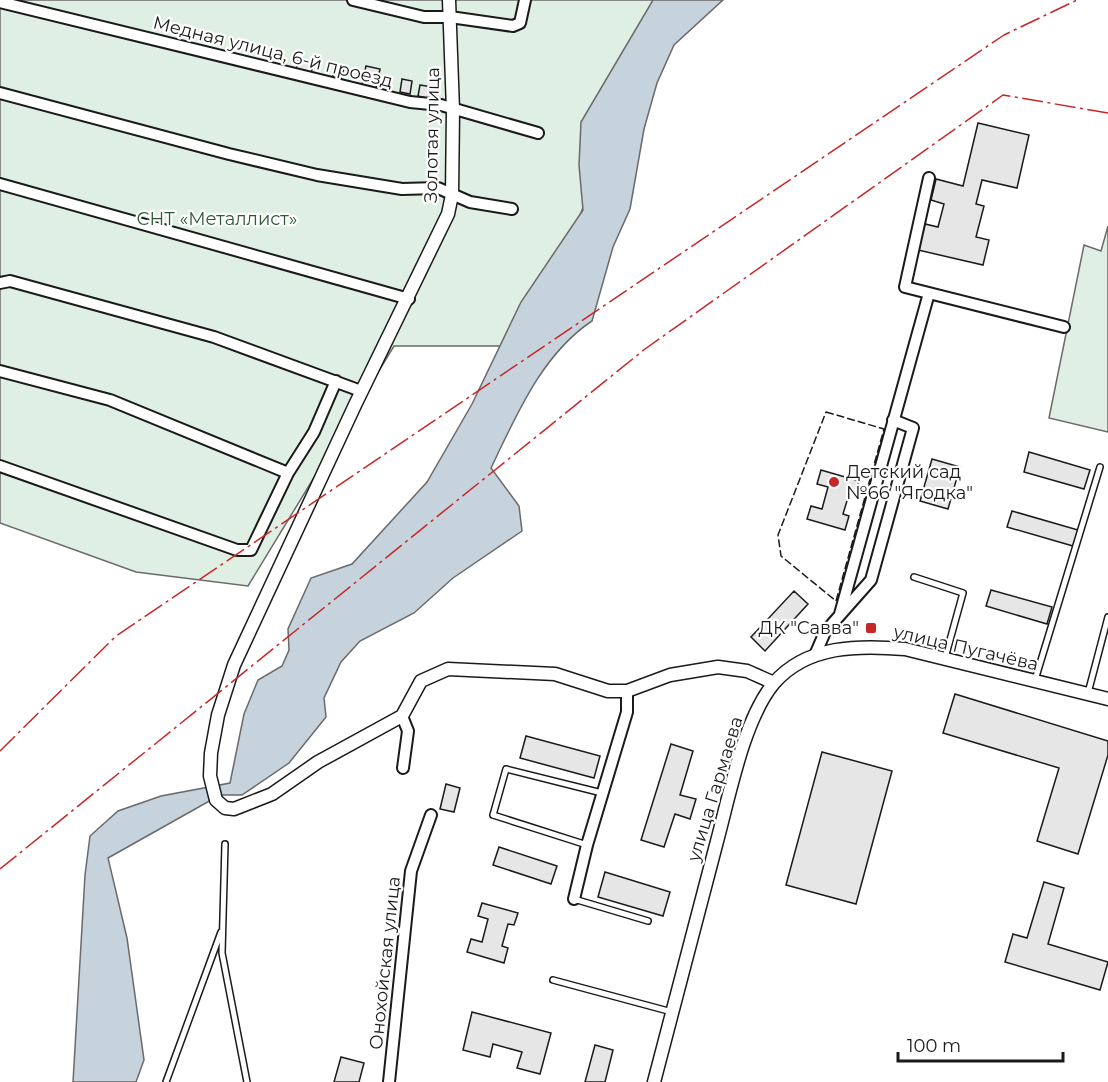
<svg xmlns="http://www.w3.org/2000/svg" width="1108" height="1082" viewBox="0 0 1108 1082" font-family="Montserrat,sans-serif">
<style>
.green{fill:#e0efe3;stroke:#6a6a6a;stroke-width:1.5}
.water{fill:#c6d2dc;stroke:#6a6a6a;stroke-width:1.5}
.building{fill:#e6e6e6;stroke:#1a1a1a;stroke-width:1.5}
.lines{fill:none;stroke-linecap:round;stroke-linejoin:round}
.service-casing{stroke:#1a1a1a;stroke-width:8}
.minor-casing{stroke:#1a1a1a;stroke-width:14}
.tertiary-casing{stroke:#1a1a1a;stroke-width:15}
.service{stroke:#fff;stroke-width:5}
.minor{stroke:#fff;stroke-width:10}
.tertiary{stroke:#fff;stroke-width:12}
.fence{stroke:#1a1a1a;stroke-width:1.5;stroke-dasharray:8 3;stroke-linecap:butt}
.power{stroke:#c62828;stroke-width:1.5;stroke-dasharray:21 4.5 3 4.5;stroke-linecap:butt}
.poi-dot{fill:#c62828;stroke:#fff;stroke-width:2}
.labels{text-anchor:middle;stroke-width:4.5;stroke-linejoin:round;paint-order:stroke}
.street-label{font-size:18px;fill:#1a1a1a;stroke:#fff}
.park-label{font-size:18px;fill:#2b5a34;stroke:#fff}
.poi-label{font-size:18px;fill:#1a1a1a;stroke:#fff;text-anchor:start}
</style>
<rect width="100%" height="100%" fill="#fff"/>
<path class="green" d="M 0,0 L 655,0 L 589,193 L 568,244 L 504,346 L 394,346 L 248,586 L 136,572 L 0,523 Z
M 1108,226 L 1108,432 L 1049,418 L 1084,245 L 1101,251 Z"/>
<path class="water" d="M 653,0 L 723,0 L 674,45 L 657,83 L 644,129 L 630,209 L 613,247 L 592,321 C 542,354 516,416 491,468 L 519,506 L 522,531 L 453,578 L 414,613 L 360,641 L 341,662 L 324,698 L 326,717 L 289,763 L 242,795 L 220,795 L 108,858 L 127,938 L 144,1060 L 136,1082 L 73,1082 L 85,875 L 90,836 L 118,811 L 161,796 L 230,783 L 244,714 L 258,680 L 282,666 L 289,650 L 288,629 L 311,578 L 352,564 L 427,482 L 472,404 L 521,302 L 583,210 L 579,165 L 581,122 Z"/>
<path class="building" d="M 298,61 L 313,64 L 311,74 L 296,70 Z
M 335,65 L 344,67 L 341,82 L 332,80 Z
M 366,66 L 380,69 L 376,88 L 362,85 Z
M 402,79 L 412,81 L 410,94 L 400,92 Z
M 420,85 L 433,87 L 430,99 L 418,96 Z
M 978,123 L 1029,135 L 1017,188 L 982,180 L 976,204 L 984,206 L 976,237 L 989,240 L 983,265 L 918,250 L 925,224 L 938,227 L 944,204 L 931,200 L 936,179 L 963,186 Z
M 1029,452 L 1090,470 L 1084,489 L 1024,472 Z
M 932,459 L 960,467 L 948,509 L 920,501 Z
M 821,470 L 859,481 L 856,492 L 850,491 L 843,514 L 849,516 L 845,530 L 807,519 L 811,506 L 822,509 L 828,487 L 817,484 Z
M 1012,511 L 1078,530 L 1073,546 L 1007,527 Z
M 991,590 L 1052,607 L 1047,624 L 986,606 Z
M 794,591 L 808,604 L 765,651 L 751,637 Z
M 955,694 L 1108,741 L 1108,755 L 1078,854 L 1037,841 L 1059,768 L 943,733 Z
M 526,736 L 600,756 L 594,778 L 520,758 Z
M 671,744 L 693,751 L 680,795 L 696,799 L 690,819 L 675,814 L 664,847 L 641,840 Z
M 822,752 L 892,771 L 856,904 L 786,885 Z
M 446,784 L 460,788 L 454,812 L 440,809 Z
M 499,847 L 557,866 L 551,884 L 493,865 Z
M 605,872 L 670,892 L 663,916 L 598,897 Z
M 1044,882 L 1064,888 L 1048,944 L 1108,962 L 1100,990 L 1005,962 L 1013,934 L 1027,938 Z
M 482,903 L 518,913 L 514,925 L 508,924 L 502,946 L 508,948 L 504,963 L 467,952 L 471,939 L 482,942 L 488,919 L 478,916 Z
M 472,1012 L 551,1033 L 540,1074 L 517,1068 L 522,1052 L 493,1044 L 490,1057 L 463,1050 Z
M 595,1045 L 613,1050 L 605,1082 L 585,1082 Z
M 341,1057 L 364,1063 L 359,1082 L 334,1082 Z"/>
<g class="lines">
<defs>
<path id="service" d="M 914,577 L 963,593 L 945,658
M 1035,680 L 1100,467
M 1088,693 L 1108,617
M 225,844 L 222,953 L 247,1082
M 587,845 L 493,815 L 506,769 L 602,793
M 574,899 L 648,921
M 553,980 L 672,1012
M 166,1082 L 221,932"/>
<path id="minor" d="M 353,0 L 424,17 L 450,17 L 513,26 L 520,23 L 525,0
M 0,2 L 410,102 L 441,105 L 538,133
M 0,93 L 229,154 L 317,175 L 402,189 L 438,188 L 470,202 L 512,209
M 929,178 L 905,287 L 1064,327
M 0,184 L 409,299
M 0,283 L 10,281 L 214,337 L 361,391
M 0,371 L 110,400 L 288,473
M 0,466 L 237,550 L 251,550 L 288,473 L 314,432 L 336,381
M 840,614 L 929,293
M 815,655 L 825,632 L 871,580 L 913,428 L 893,420
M 402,716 L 408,731 L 403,768
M 574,899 L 587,845 L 627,712 L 627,691
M 389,1082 L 411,871 L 431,815"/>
<path id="tertiary" d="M 449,0 L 453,110 L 452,195 L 448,214 L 355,405 L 234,665 L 218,715 L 211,753 L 210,776 L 216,800 L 225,808 L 234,809 L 272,794 L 318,762 L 402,716 L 421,681 L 448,669 L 555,674 L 608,691 L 627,691 L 670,675 L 718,667 L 747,671 L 774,683
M 654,1082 C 675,1003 696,924 716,845 C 729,798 743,720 774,683 C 807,645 859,645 905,649 L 1108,699"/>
</defs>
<use href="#service" class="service-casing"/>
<use href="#minor" class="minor-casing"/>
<use href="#tertiary" class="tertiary-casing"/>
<use href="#service" class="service"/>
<use href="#minor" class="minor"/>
<use href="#tertiary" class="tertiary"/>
<path class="fence" d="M 826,412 L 884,429 L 836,601 L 781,556 L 778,535 Z"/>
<path class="power" d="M 0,751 L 116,636 L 1004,35 L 1077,0
M 0,869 L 645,349 L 1003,95 L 1108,113"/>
</g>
<g class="poi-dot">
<circle cx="834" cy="482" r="6"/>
<rect x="865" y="622" width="12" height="12" rx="3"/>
</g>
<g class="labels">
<g class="street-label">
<text transform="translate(273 52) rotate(14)" y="6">Медная улица, 6-й проезд</text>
<text transform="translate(432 135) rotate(-89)" y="6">Золотая улица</text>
<text transform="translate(966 648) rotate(13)" y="6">улица Пугачёва</text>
<text transform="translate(715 789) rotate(-73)" y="6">улица Гармаева</text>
<text transform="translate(385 963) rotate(-84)" y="6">Онохойская улица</text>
</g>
<g class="park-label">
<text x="217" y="225">СНТ «Металлист»</text>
</g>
<g class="poi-label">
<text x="846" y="478">Детский сад<tspan x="846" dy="21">№66 "Ягодка"</tspan></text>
<text x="859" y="634" text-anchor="end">ДК "Савва"</text>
</g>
</g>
<path d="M898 1052v9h165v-9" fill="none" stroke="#1a1a1a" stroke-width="3"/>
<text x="907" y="1052" font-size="18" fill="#1a1a1a" stroke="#ffffff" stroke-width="4.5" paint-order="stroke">100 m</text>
</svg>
